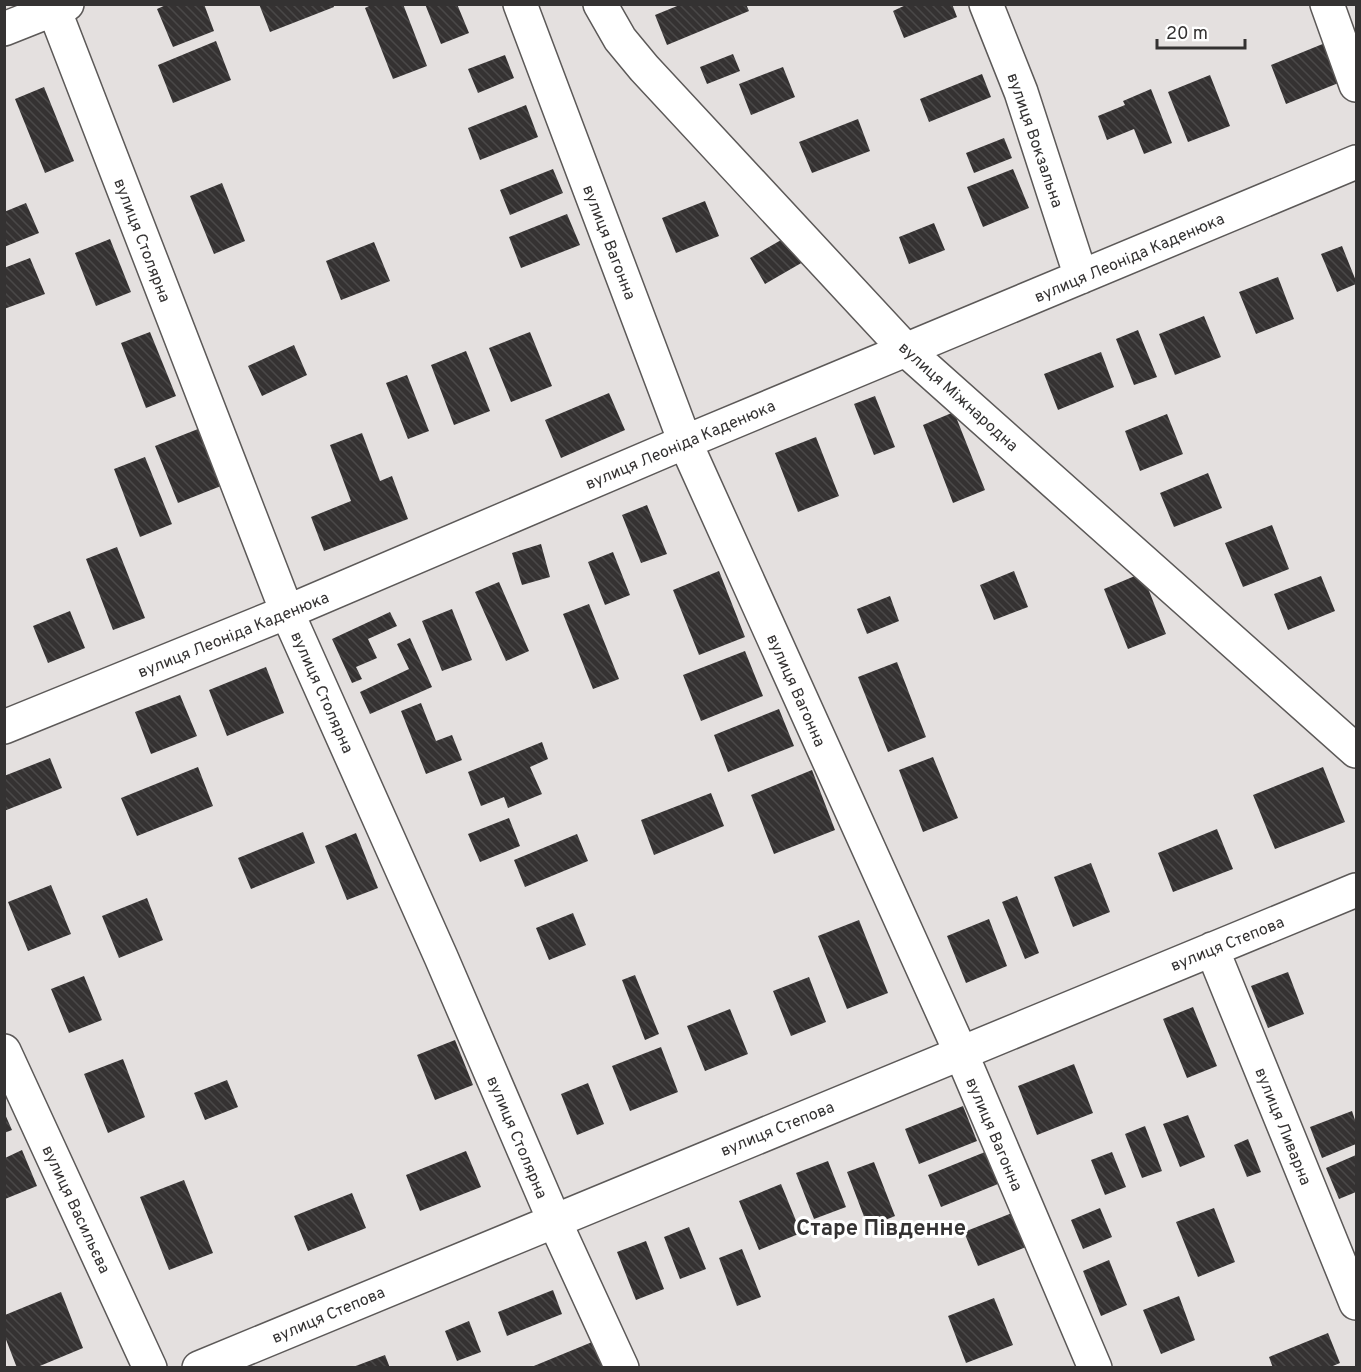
<svg xmlns="http://www.w3.org/2000/svg" width="1361" height="1372" viewBox="0 0 1361 1372" font-family="Overpass,sans-serif">
<style>
.building{fill:url(#building-back-hatch)}
.lines{fill:none;stroke-linecap:round;stroke-linejoin:round}
.minor-casing{stroke:#5c5958;stroke-width:36}
.minor{stroke:#fff;stroke-width:33}
.labels{text-anchor:middle;stroke-width:6;stroke-linejoin:round;paint-order:stroke}
.street-label{font-size:16px;fill:#343232;stroke:#fff}
.district-label{font-size:22px;font-weight:bold;fill:#343232;stroke:#fff}
</style>
<defs>
<pattern id="building-back-hatch" width="6" height="6" patternUnits="userSpaceOnUse" patternTransform="scale(1.5)"><rect width="6" height="6" fill="#353232"/><path d="M-1 5l2 2M0 0l6 6M5-1l2 2" fill="none" stroke="#4a4848"/></pattern>
</defs>
<rect width="100%" height="100%" fill="#e4e0df"/>
<path class="building" d="M 168,4 L 204,4 L 214,31 L 173,47 L 157,9 Z
M 259,4 L 333,4 L 334,7 L 270,32 Z
M 373,4 L 403,4 L 427,66 L 393,79 L 365,8 Z
M 425,4 L 457,4 L 469,33 L 441,44 Z
M 682,4 L 746,4 L 749,11 L 667,45 L 655,15 Z
M 908,4 L 952,4 L 957,17 L 904,38 L 893,11 Z
M 216,41 L 231,80 L 173,103 L 158,65 Z
M 1330,41 L 1346,80 L 1286,104 L 1271,65 Z
M 733,54 L 740,71 L 707,84 L 700,67 Z
M 505,55 L 514,78 L 478,93 L 468,69 Z
M 783,67 L 795,97 L 751,115 L 739,84 Z
M 982,74 L 991,97 L 929,122 L 920,99 Z
M 1210,75 L 1230,126 L 1188,142 L 1168,92 Z
M 44,87 L 74,161 L 45,173 L 15,99 Z
M 1151,89 L 1172,143 L 1144,154 L 1134,129 L 1107,140 L 1098,116 L 1125,105 L 1123,101 Z
M 526,105 L 538,137 L 480,160 L 468,128 Z
M 858,119 L 870,151 L 812,173 L 799,142 Z
M 1004,138 L 1012,158 L 974,173 L 966,153 Z
M 553,169 L 563,193 L 510,215 L 500,190 Z
M 1013,169 L 1029,208 L 983,227 L 967,187 Z
M 222,183 L 245,241 L 214,254 L 190,196 Z
M 705,201 L 719,236 L 676,253 L 662,218 Z
M 26,203 L 39,233 L 4,247 L 4,212 Z
M 567,214 L 580,245 L 521,268 L 509,237 Z
M 934,223 L 945,250 L 909,264 L 899,237 Z
M 788,236 L 803,262 L 765,284 L 750,258 Z
M 110,239 L 131,292 L 96,306 L 75,253 Z
M 374,242 L 390,281 L 341,300 L 326,261 Z
M 1342,246 L 1356,281 L 1356,284 L 1337,292 L 1321,254 Z
M 30,258 L 45,294 L 4,309 L 4,268 Z
M 1278,277 L 1294,319 L 1256,334 L 1239,292 Z
M 1204,316 L 1221,357 L 1175,375 L 1159,334 Z
M 1138,330 L 1157,377 L 1134,385 L 1116,339 Z
M 150,332 L 176,396 L 146,408 L 121,343 Z
M 530,332 L 552,386 L 511,402 L 489,348 Z
M 294,345 L 307,375 L 262,396 L 248,366 Z
M 466,351 L 490,411 L 454,425 L 431,365 Z
M 1101,352 L 1114,387 L 1058,410 L 1044,374 Z
M 407,375 L 429,431 L 408,439 L 386,383 Z
M 609,393 L 625,430 L 561,458 L 545,420 Z
M 875,396 L 895,447 L 874,455 L 854,404 Z
M 954,412 L 985,490 L 953,503 L 923,425 Z
M 1167,414 L 1183,454 L 1140,471 L 1125,431 Z
M 198,429 L 221,486 L 178,503 L 155,446 Z
M 362,433 L 380,481 L 392,476 L 408,519 L 324,551 L 311,517 L 351,501 L 330,445 Z
M 816,437 L 839,496 L 798,512 L 775,453 Z
M 145,457 L 172,524 L 140,537 L 114,469 Z
M 1208,473 L 1222,508 L 1174,527 L 1160,493 Z
M 647,505 L 667,554 L 641,563 L 622,515 Z
M 1272,525 L 1289,569 L 1243,587 L 1225,543 Z
M 541,544 L 550,577 L 522,585 L 512,553 Z
M 117,547 L 145,618 L 113,630 L 86,559 Z
M 613,552 L 630,595 L 605,605 L 588,562 Z
M 719,571 L 745,637 L 699,655 L 673,590 Z
M 1014,571 L 1028,607 L 994,620 L 980,585 Z
M 1142,573 L 1166,634 L 1128,649 L 1104,589 Z
M 1321,576 L 1335,611 L 1288,630 L 1274,594 Z
M 499,582 L 529,651 L 506,661 L 475,592 Z
M 890,596 L 899,621 L 867,634 L 857,609 Z
M 589,604 L 619,679 L 593,689 L 563,614 Z
M 452,609 L 472,660 L 442,671 L 422,621 Z
M 70,611 L 85,648 L 48,663 L 33,626 Z
M 390,612 L 397,626 L 368,639 L 377,658 L 356,667 L 362,679 L 352,683 L 332,639 Z
M 410,638 L 432,687 L 370,714 L 360,692 L 409,669 L 397,644 Z
M 745,651 L 763,696 L 701,721 L 683,675 Z
M 897,662 L 926,737 L 888,752 L 858,677 Z
M 266,667 L 284,713 L 227,736 L 209,690 Z
M 180,695 L 197,736 L 151,754 L 135,712 Z
M 421,703 L 436,741 L 452,735 L 462,760 L 426,774 L 401,711 Z
M 779,709 L 794,746 L 728,772 L 714,735 Z
M 542,742 L 548,759 L 530,767 L 542,794 L 508,808 L 504,797 L 481,806 L 468,772 Z
M 933,757 L 958,818 L 923,832 L 899,770 Z
M 50,758 L 62,788 L 4,811 L 4,776 Z
M 198,767 L 213,806 L 137,836 L 121,798 Z
M 1323,767 L 1345,822 L 1275,849 L 1253,795 Z
M 812,770 L 835,830 L 774,854 L 751,795 Z
M 711,793 L 724,826 L 654,855 L 641,820 Z
M 509,818 L 520,846 L 480,862 L 468,834 Z
M 1217,829 L 1233,869 L 1173,892 L 1158,853 Z
M 303,832 L 315,863 L 251,889 L 238,858 Z
M 356,833 L 378,888 L 347,900 L 325,846 Z
M 577,834 L 588,861 L 525,887 L 514,860 Z
M 1091,863 L 1110,912 L 1073,927 L 1054,877 Z
M 51,885 L 71,934 L 28,951 L 8,902 Z
M 1017,896 L 1039,953 L 1025,959 L 1002,902 Z
M 147,898 L 163,940 L 119,958 L 102,916 Z
M 573,913 L 586,945 L 549,960 L 536,928 Z
M 989,919 L 1007,966 L 966,983 L 947,936 Z
M 859,920 L 888,993 L 847,1009 L 818,936 Z
M 1288,972 L 1304,1014 L 1268,1028 L 1251,986 Z
M 635,975 L 659,1034 L 645,1040 L 622,980 Z
M 84,976 L 102,1020 L 69,1033 L 51,989 Z
M 809,977 L 826,1022 L 791,1036 L 773,991 Z
M 1193,1007 L 1217,1066 L 1187,1078 L 1163,1019 Z
M 730,1009 L 748,1054 L 705,1071 L 687,1026 Z
M 455,1040 L 473,1085 L 435,1100 L 417,1055 Z
M 661,1047 L 678,1092 L 630,1111 L 612,1066 Z
M 123,1059 L 145,1117 L 108,1133 L 84,1074 Z
M 1074,1064 L 1093,1113 L 1037,1135 L 1018,1086 Z
M 227,1080 L 238,1107 L 205,1120 L 194,1093 Z
M 588,1083 L 604,1124 L 577,1135 L 561,1094 Z
M 963,1106 L 977,1141 L 919,1164 L 905,1129 Z
M 1352,1111 L 1356,1123 L 1356,1144 L 1322,1158 L 1310,1127 Z
M 4,1112 L 12,1130 L 4,1133 Z
M 1188,1115 L 1205,1157 L 1180,1167 L 1163,1124 Z
M 1145,1126 L 1162,1171 L 1142,1178 L 1125,1134 Z
M 1248,1139 L 1261,1172 L 1247,1177 L 1234,1145 Z
M 22,1150 L 37,1186 L 5,1199 L 5,1158 Z
M 466,1151 L 481,1187 L 420,1211 L 406,1175 Z
M 985,1152 L 998,1184 L 941,1207 L 928,1175 Z
M 1112,1152 L 1126,1187 L 1105,1195 L 1091,1160 Z
M 1356,1155 L 1356,1192 L 1339,1199 L 1326,1168 Z
M 828,1161 L 846,1207 L 814,1219 L 796,1173 Z
M 874,1162 L 895,1216 L 868,1227 L 847,1172 Z
M 184,1180 L 213,1253 L 169,1270 L 140,1197 Z
M 781,1184 L 801,1233 L 759,1250 L 739,1201 Z
M 352,1193 L 366,1228 L 308,1251 L 294,1216 Z
M 1100,1208 L 1112,1237 L 1083,1249 L 1071,1220 Z
M 1214,1208 L 1235,1262 L 1198,1277 L 1176,1222 Z
M 1012,1213 L 1026,1247 L 978,1266 L 964,1232 Z
M 689,1227 L 706,1269 L 680,1279 L 664,1237 Z
M 646,1241 L 664,1289 L 636,1300 L 617,1252 Z
M 742,1249 L 761,1297 L 737,1306 L 719,1258 Z
M 1109,1260 L 1127,1305 L 1101,1316 L 1083,1271 Z
M 553,1290 L 562,1314 L 507,1336 L 498,1312 Z
M 61,1292 L 83,1348 L 35,1368 L 17,1368 L 5,1337 L 5,1315 Z
M 1179,1296 L 1195,1340 L 1161,1354 L 1143,1310 Z
M 994,1298 L 1013,1345 L 966,1363 L 948,1316 Z
M 469,1321 L 481,1352 L 457,1361 L 445,1331 Z
M 1328,1333 L 1340,1363 L 1328,1368 L 1273,1368 L 1269,1357 Z
M 597,1340 L 608,1368 L 529,1368 Z
M 385,1355 L 390,1368 L 353,1368 L 353,1367 Z"/>
<g class="lines">
<defs>
<path id="minor" d="M 52,4 L 287,612 L 441,957 L 554,1220 L 622,1368
M 520,4 L 685,442 L 961,1053 L 1095,1368
M 600,4 L 620,39 L 644,68 L 906,350 L 1356,751
M 986,4 L 1021,92 L 1081,277
M 1327,4 L 1356,85
M 4,29 L 67,4
M 4,727 L 287,612 L 685,442 L 1356,162
M 1212,949 L 1356,1303
M 4,1051 L 150,1368
M 199,1368 L 1356,890"/>
</defs>
<use href="#minor" class="minor-casing"/>
<use href="#minor" class="minor"/>
</g>
<g class="labels">
<g class="street-label">
<text transform="translate(1036 140) rotate(71)" y="6">вулиця Вокзальна</text>
<text transform="translate(143 240) rotate(69)" y="6">вулиця Столярна</text>
<text transform="translate(610 242) rotate(69)" y="6">вулиця Вагонна</text>
<text transform="translate(1129 257) rotate(-23)" y="6">вулиця Леоніда Каденюка</text>
<text transform="translate(959 396) rotate(42)" y="6">вулиця Міжнародна</text>
<text transform="translate(680 444) rotate(-23)" y="6">вулиця Леоніда Каденюка</text>
<text transform="translate(233 634) rotate(-22)" y="6">вулиця Леоніда Каденюка</text>
<text transform="translate(797 690) rotate(66)" y="6">вулиця Вагонна</text>
<text transform="translate(323 692) rotate(66)" y="6">вулиця Столярна</text>
<text transform="translate(1227 943) rotate(-22)" y="6">вулиця Степова</text>
<text transform="translate(1284 1126) rotate(68)" y="6">вулиця Ливарна</text>
<text transform="translate(777 1128) rotate(-22)" y="6">вулиця Степова</text>
<text transform="translate(995 1134) rotate(67)" y="6">вулиця Вагонна</text>
<text transform="translate(518 1137) rotate(67)" y="6">вулиця Столярна</text>
<text transform="translate(77 1209) rotate(65)" y="6">вулиця Васильєва</text>
<text transform="translate(328 1314) rotate(-23)" y="6">вулиця Степова</text>
</g>
<g class="district-label">
<text x="881" y="1235">Старе Південне</text>
</g>
</g>
<rect width="1361" height="1372" fill="none" stroke="#343232" stroke-width="12"/>
<path d="M1157 39v9h88v-9" fill="none" stroke="#343232" stroke-width="3"/>
<text x="1166" y="39" font-size="18" fill="#343232" stroke="#ffffff" stroke-width="4.5" paint-order="stroke">20 m</text>
</svg>
